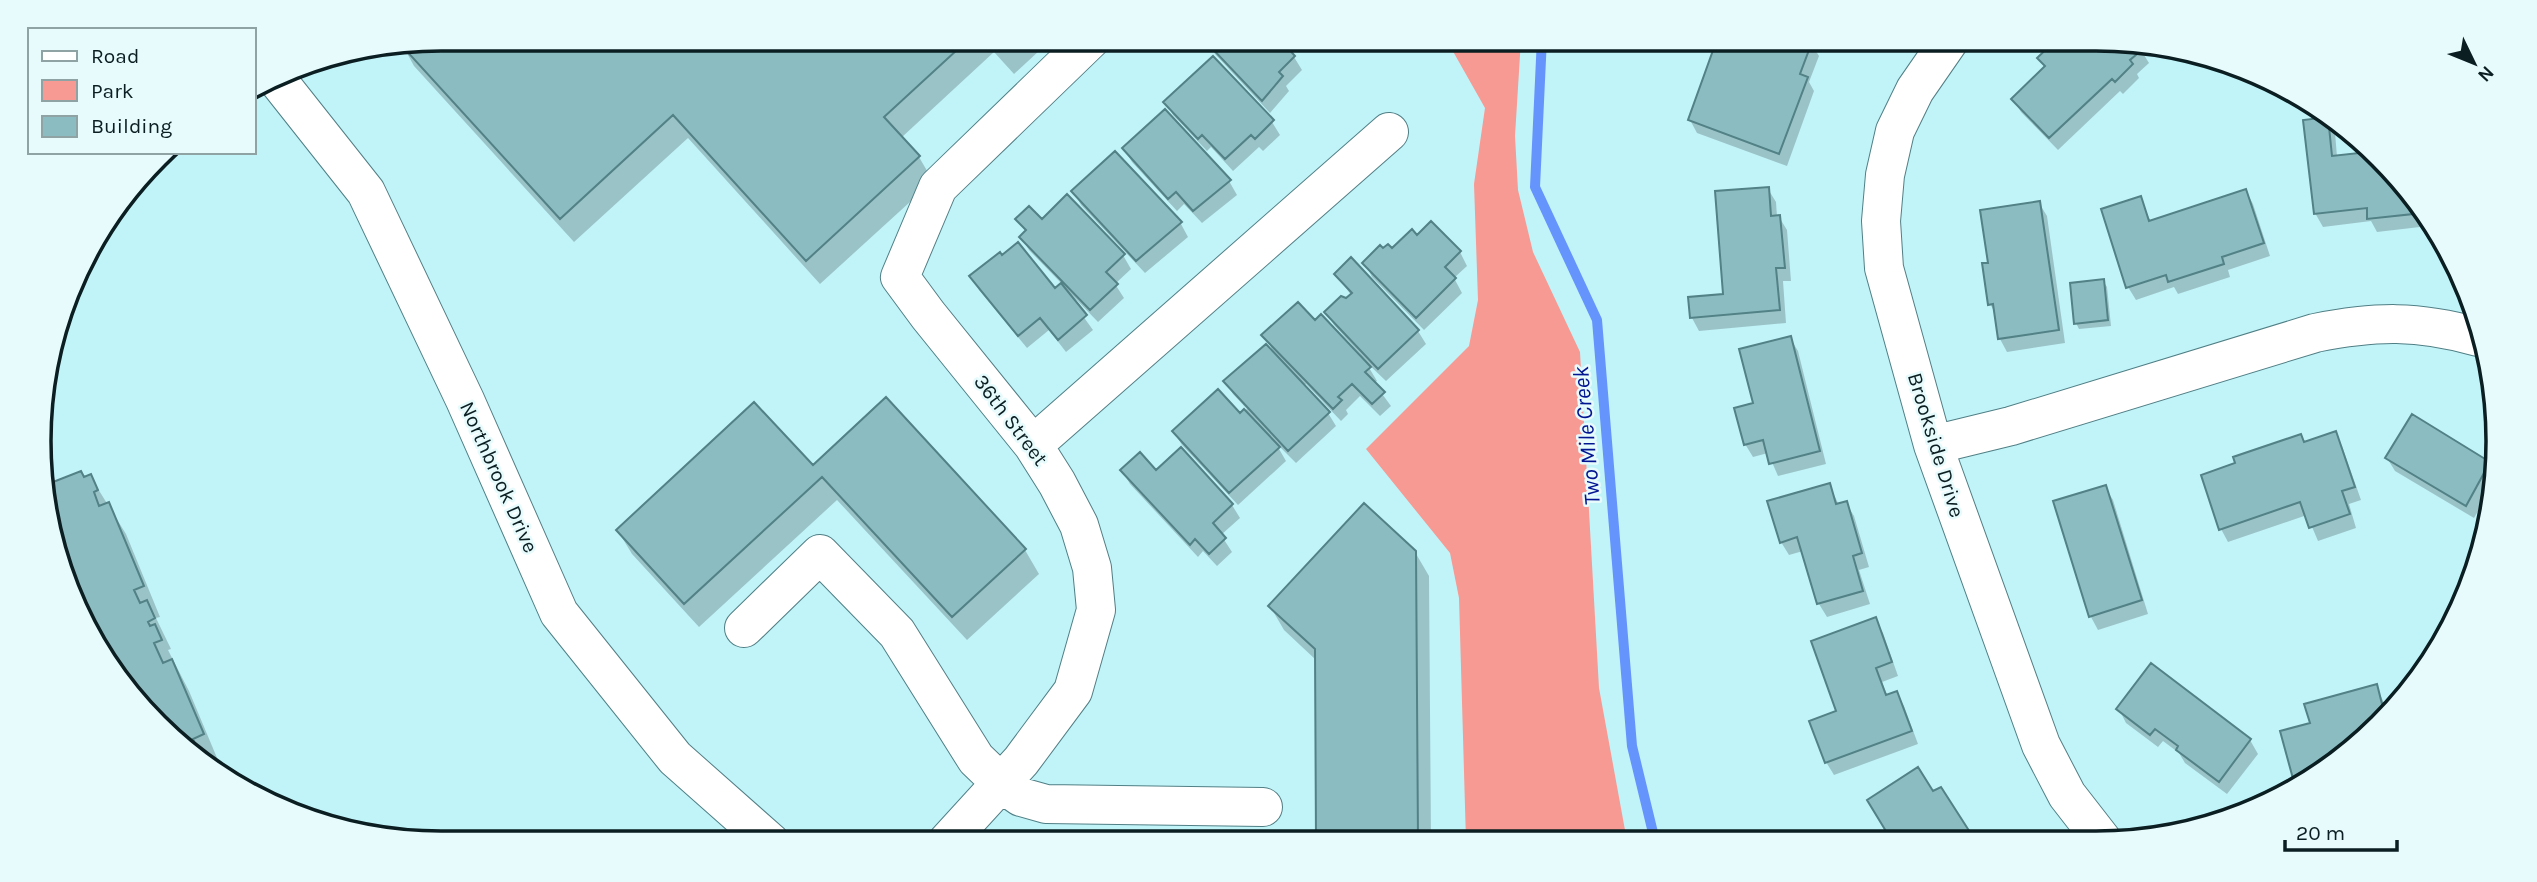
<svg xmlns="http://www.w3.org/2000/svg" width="2537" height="882" viewBox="0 0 2537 882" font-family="Karla,sans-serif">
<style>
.green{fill:#f69a93}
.shadow{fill:#0003}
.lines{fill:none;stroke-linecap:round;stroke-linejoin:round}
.stream{stroke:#6694fd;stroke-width:10}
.building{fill:#8bbcc1;stroke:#528186;stroke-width:2}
.minor-casing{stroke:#507f85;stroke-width:40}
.minor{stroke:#fff;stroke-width:38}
.labels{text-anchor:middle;stroke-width:5;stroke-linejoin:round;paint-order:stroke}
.street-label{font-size:21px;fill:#0b1e21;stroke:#e7fbfd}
.water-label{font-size:23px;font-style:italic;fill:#031591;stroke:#e7fbfd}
.rim{fill:none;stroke:#0b1e21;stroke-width:3.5}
</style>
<rect width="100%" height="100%" fill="#c1f4f9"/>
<path class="green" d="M 1446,39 L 1521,39 L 1515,136 L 1518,190 L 1533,252 L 1580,352 L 1599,688 L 1627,841 L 1466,841 L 1459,598 L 1450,553 L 1366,449 L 1469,346 L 1478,300 L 1474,184 L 1485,108 Z"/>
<path class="shadow" d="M 441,38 L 1053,38 L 1014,74 L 994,52 L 901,138 L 919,157 L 933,181 L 820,284 L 688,138 L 574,242 L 414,66 L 403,46 Z
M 1276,38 L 1294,57 L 1302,70 L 1286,86 L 1289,91 L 1270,113 L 1215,54 L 1207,41 Z
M 1284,38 L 1317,38 L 1311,44 L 1306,39 L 1295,50 Z
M 1329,38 L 1346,38 L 1337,47 Z
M 1811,43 L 1819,56 L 1809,82 L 1814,91 L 1787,166 L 1697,133 L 1690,120 L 1741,54 Z
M 2141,50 L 2149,63 L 2137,74 L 2139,78 L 2123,94 L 2120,91 L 2058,150 L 2021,112 L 2013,99 L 2045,68 L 2040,58 Z
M 1166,102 L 1272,122 L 1280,135 L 1263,151 L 1259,147 L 1233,171 L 1211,147 L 1207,151 L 1173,115 Z
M 1165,111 L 1229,181 L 1237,195 L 1202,223 L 1184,204 L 1177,211 L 1132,162 L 1124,149 Z
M 2327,119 L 2335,132 L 2337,157 L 2369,154 L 2426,219 L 2419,220 L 2420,227 L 2377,232 L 2371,221 L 2323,227 L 2315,213 Z
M 1115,153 L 1181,224 L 1188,237 L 1145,273 L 1081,205 L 1074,192 Z
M 1768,189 L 1776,202 L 1777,217 L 1779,217 L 1787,230 L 1791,281 L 1783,281 L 1786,323 L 1699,331 L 1692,318 L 1725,295 Z
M 2246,191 L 2253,204 L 2270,256 L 2228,270 L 2230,277 L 2178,294 L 2174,287 L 2136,300 L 2128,287 L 2140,198 L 2151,222 Z
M 2039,203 L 2047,216 L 2065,343 L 2007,352 L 2000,339 L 1997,316 L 1990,304 L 1990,264 Z
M 1018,219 L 1042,221 L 1120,250 L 1131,269 L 1115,284 L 1124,298 L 1098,322 L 1069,292 L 1067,294 L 1093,330 L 1066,352 L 1049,330 L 1027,348 L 979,290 L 972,276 L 1055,290 L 1062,284 L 1029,250 L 1021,237 L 1026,233 Z
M 1431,223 L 1460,252 L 1467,266 L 1454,278 L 1462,293 L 1424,330 L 1372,277 L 1365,263 L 1417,238 Z
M 1336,274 L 1418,331 L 1426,344 L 1386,381 L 1365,361 L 1377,381 L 1374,383 L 1391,406 L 1380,416 L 1360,396 L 1346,410 L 1348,414 L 1341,421 L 1306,384 L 1303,386 L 1328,413 L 1336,426 L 1296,463 L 1275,442 L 1286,461 L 1238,505 L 1182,445 L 1174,432 L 1240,415 L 1247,409 L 1233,394 L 1225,381 L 1273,351 L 1264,335 L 1315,323 L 1358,356 L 1360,354 L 1334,325 L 1326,312 L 1351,295 Z
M 2103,281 L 2107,287 L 2111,326 L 2079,329 L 2076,323 Z
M 1790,338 L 1798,351 L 1826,464 L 1778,476 L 1768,453 L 1753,457 L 1745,444 L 1755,405 Z
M 2412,417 L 2490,464 L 2488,494 L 2474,518 L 2395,471 L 2387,458 Z
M 2335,433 L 2342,446 L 2361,500 L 2349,504 L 2356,528 L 2318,541 L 2307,515 L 2228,542 L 2221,529 L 2304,443 Z
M 812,468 L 1025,550 L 1039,574 L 967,640 L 837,500 L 699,627 L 632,554 L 618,531 Z
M 1122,470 L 1156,472 L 1232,505 L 1240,518 L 1221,535 L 1232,552 L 1217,566 L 1203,551 L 1198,557 L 1130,484 Z
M 90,476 L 126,534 L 160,617 L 156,618 L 171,649 L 168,650 L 189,691 L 220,765 L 213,768 L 217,776 L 107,665 L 77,600 L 86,597 L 72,564 L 65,567 L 52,544 L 48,486 Z
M 1829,485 L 1839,505 L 1846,503 L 1854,516 L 1869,567 L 1859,570 L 1870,604 L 1827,617 L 1819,604 L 1803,551 L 1789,555 L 1781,542 Z
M 2105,487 L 2113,500 L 2148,614 L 2098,630 L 2091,617 L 2055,503 Z
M 1415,552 L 1429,576 L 1431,841 L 1318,842 L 1316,660 L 1284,630 L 1270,606 Z
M 1875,620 L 1883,633 L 1898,676 L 1882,682 L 1888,697 L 1897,693 L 1904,706 L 1918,744 L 1834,775 L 1826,762 L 1839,712 Z
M 2376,686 L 2385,705 L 2396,702 L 2362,743 L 2297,787 L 2282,733 L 2312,724 Z
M 2119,709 L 2250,740 L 2258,754 L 2227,794 L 2185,763 L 2179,753 L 2163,741 L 2158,747 L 2126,723 Z"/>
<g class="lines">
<path class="stream" d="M 1542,38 L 1535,187 L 1597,320 L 1632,746 L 1655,841"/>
</g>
<path class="building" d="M 441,38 L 970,38 L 884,117 L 920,156 L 806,261 L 673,115 L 560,219 L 402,46 Z
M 988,38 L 1013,38 L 1000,51 Z
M 1207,38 L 1279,38 L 1295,56 L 1279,72 L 1283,76 L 1262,101 L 1205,41 Z
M 1745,38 L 1804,38 L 1812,42 L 1800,74 L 1808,77 L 1779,154 L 1688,120 L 1716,42 L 1740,51 Z
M 2058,38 L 2096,38 L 2138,44 L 2143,49 L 2130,60 L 2133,64 L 2115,82 L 2112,79 L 2049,138 L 2011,99 L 2045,66 L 2037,58 Z
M 1213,56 L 1274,120 L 1255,139 L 1251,135 L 1225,159 L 1202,135 L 1198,139 L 1163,102 Z
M 1165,109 L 1231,180 L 1193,211 L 1176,192 L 1168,199 L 1122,148 Z
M 2328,117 L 2332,156 L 2368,152 L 2415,206 L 2412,207 L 2413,214 L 2367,219 L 2367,208 L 2314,214 L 2303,120 Z
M 1115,151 L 1182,222 L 1136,261 L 1071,191 Z
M 1769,187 L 1771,216 L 1780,215 L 1785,268 L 1776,268 L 1780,310 L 1690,318 L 1688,297 L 1723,294 L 1715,191 Z
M 2246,189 L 2264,243 L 2222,257 L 2224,264 L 2168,282 L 2166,275 L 2126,288 L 2101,209 L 2141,196 L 2149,221 Z
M 1067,194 L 1125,254 L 1106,272 L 1118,284 L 1090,310 L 1019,237 L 1026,230 L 1015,219 L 1029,206 L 1042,219 Z
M 2040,201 L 2059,330 L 1998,339 L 1993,304 L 1988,305 L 1982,263 L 1988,263 L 1980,210 Z
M 1431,221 L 1461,251 L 1445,267 L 1456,278 L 1416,318 L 1362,263 L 1380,245 L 1383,248 L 1388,244 L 1392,248 L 1412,229 L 1417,235 Z
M 1018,242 L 1055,288 L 1061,283 L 1087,315 L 1058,340 L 1040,318 L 1018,336 L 969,276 L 1000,252 L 1002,255 Z
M 1351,257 L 1419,330 L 1378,369 L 1324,312 L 1341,296 L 1346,298 L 1352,293 L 1334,274 Z
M 2104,279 L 2108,320 L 2074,324 L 2070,283 Z
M 1298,302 L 1315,320 L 1321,314 L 1371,367 L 1365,372 L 1385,392 L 1372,404 L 1352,384 L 1338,397 L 1342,400 L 1333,409 L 1261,335 Z
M 1791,336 L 1820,451 L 1769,464 L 1763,440 L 1744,445 L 1734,408 L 1753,403 L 1739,349 Z
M 1266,344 L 1330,412 L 1288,451 L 1223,381 Z
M 1218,389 L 1240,413 L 1244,409 L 1280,447 L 1229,493 L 1172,431 Z
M 886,397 L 1026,549 L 952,617 L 822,477 L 684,604 L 616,530 L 754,402 L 813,465 Z
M 2412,414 L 2490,462 L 2466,506 L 2385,458 Z
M 2336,431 L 2355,487 L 2342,491 L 2350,514 L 2309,528 L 2300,502 L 2219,530 L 2201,475 L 2235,463 L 2233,457 L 2301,434 L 2304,442 Z
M 1181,447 L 1233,504 L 1213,523 L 1226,538 L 1209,554 L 1195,539 L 1190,545 L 1120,470 L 1140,452 L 1156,470 Z
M 81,471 L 84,477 L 91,474 L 98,490 L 94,492 L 99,506 L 109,502 L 144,586 L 134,590 L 140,603 L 147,600 L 155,618 L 148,622 L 150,626 L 155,624 L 162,640 L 154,643 L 163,663 L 172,659 L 204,734 L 193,739 L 202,760 L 107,665 L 77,599 L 83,596 L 57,532 L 51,535 L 48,484 Z
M 1830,483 L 1836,504 L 1847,501 L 1862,553 L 1853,556 L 1863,591 L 1817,604 L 1797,537 L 1780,543 L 1767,501 Z
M 2106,485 L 2142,600 L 2089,617 L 2053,501 Z
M 1364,503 L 1416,551 L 1418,841 L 1316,842 L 1315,649 L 1268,606 Z
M 1876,617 L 1892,662 L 1876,668 L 1886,695 L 1897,691 L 1912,731 L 1825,763 L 1809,721 L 1836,711 L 1811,641 Z
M 2151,663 L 2251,739 L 2219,782 L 2176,750 L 2178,746 L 2155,729 L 2150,735 L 2116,709 Z
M 2377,684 L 2382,704 L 2398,699 L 2362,743 L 2295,786 L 2280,731 L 2310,723 L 2304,704 Z
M 1918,767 L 1933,791 L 1941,787 L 1975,840 L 1892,841 L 1867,800 Z"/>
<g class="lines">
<defs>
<path id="minor" d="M 1951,38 L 1915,90 L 1895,131 L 1885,175 L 1881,221 L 1884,268 L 1933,445 L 2041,745 L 2067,795 L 2102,840
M 275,77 L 366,192 L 465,400 L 559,613 L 675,758 L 771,843
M 1033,445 L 1389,132
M 1933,445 L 2011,426 L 2315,333 C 2376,321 2417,320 2478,337
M 744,628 L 820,554 L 897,633 L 976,759 L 1001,783 L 1021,797 L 1046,804 L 1263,807
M 947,842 L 1021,761 L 1073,691 L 1096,610 L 1092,568 L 1079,525 L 1057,483 L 1033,445 L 928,315 L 900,277 L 938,187 L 1092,38"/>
</defs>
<use href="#minor" class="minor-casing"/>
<use href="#minor" class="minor"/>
</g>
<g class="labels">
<g class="street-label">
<text transform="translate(1011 420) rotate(53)" y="7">36th Street</text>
<text transform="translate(1936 445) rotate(73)" y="7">Brookside Drive</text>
<text transform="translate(499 477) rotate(66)" y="7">Northbrook Drive</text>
</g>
<g class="water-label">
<text transform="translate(1586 436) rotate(-95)" y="8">Two Mile Creek</text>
</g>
</g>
<path d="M0 0H2537V882H0ZM441 51H2096A390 390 0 0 1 2486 441V441A390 390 0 0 1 2096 831H441A390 390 0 0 1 51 441V441A390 390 0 0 1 441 51Z" fill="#e7fbfd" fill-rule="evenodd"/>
<path class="rim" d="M441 51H2096A390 390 0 0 1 2486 441V441A390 390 0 0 1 2096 831H441A390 390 0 0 1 51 441V441A390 390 0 0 1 441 51Z"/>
<rect x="28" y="28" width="228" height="126" fill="#e7fbfd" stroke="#8fa3a5" stroke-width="2"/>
<rect x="42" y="51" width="35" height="10" fill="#ffffff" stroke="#8fa3a5" stroke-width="2"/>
<text x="91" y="63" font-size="21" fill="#0b1e21">Road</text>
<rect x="42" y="80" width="35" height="21" fill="#f69a93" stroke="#8fa3a5" stroke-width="2"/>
<text x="91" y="98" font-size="21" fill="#0b1e21">Park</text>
<rect x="42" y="116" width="35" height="21" fill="#8bbcc1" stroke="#8fa3a5" stroke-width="2"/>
<text x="91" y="133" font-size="21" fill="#0b1e21">Building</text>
<g transform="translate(2474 63) rotate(133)" stroke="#e7fbfd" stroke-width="5" paint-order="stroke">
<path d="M0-5L12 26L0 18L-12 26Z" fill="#0b1e21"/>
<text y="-10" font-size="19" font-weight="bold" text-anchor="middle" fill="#0b1e21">N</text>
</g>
<path d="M2285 840v10h112v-10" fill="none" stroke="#0b1e21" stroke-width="3.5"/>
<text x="2296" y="840" font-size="21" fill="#0b1e21" stroke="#e7fbfd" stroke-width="5" paint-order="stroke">20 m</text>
</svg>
